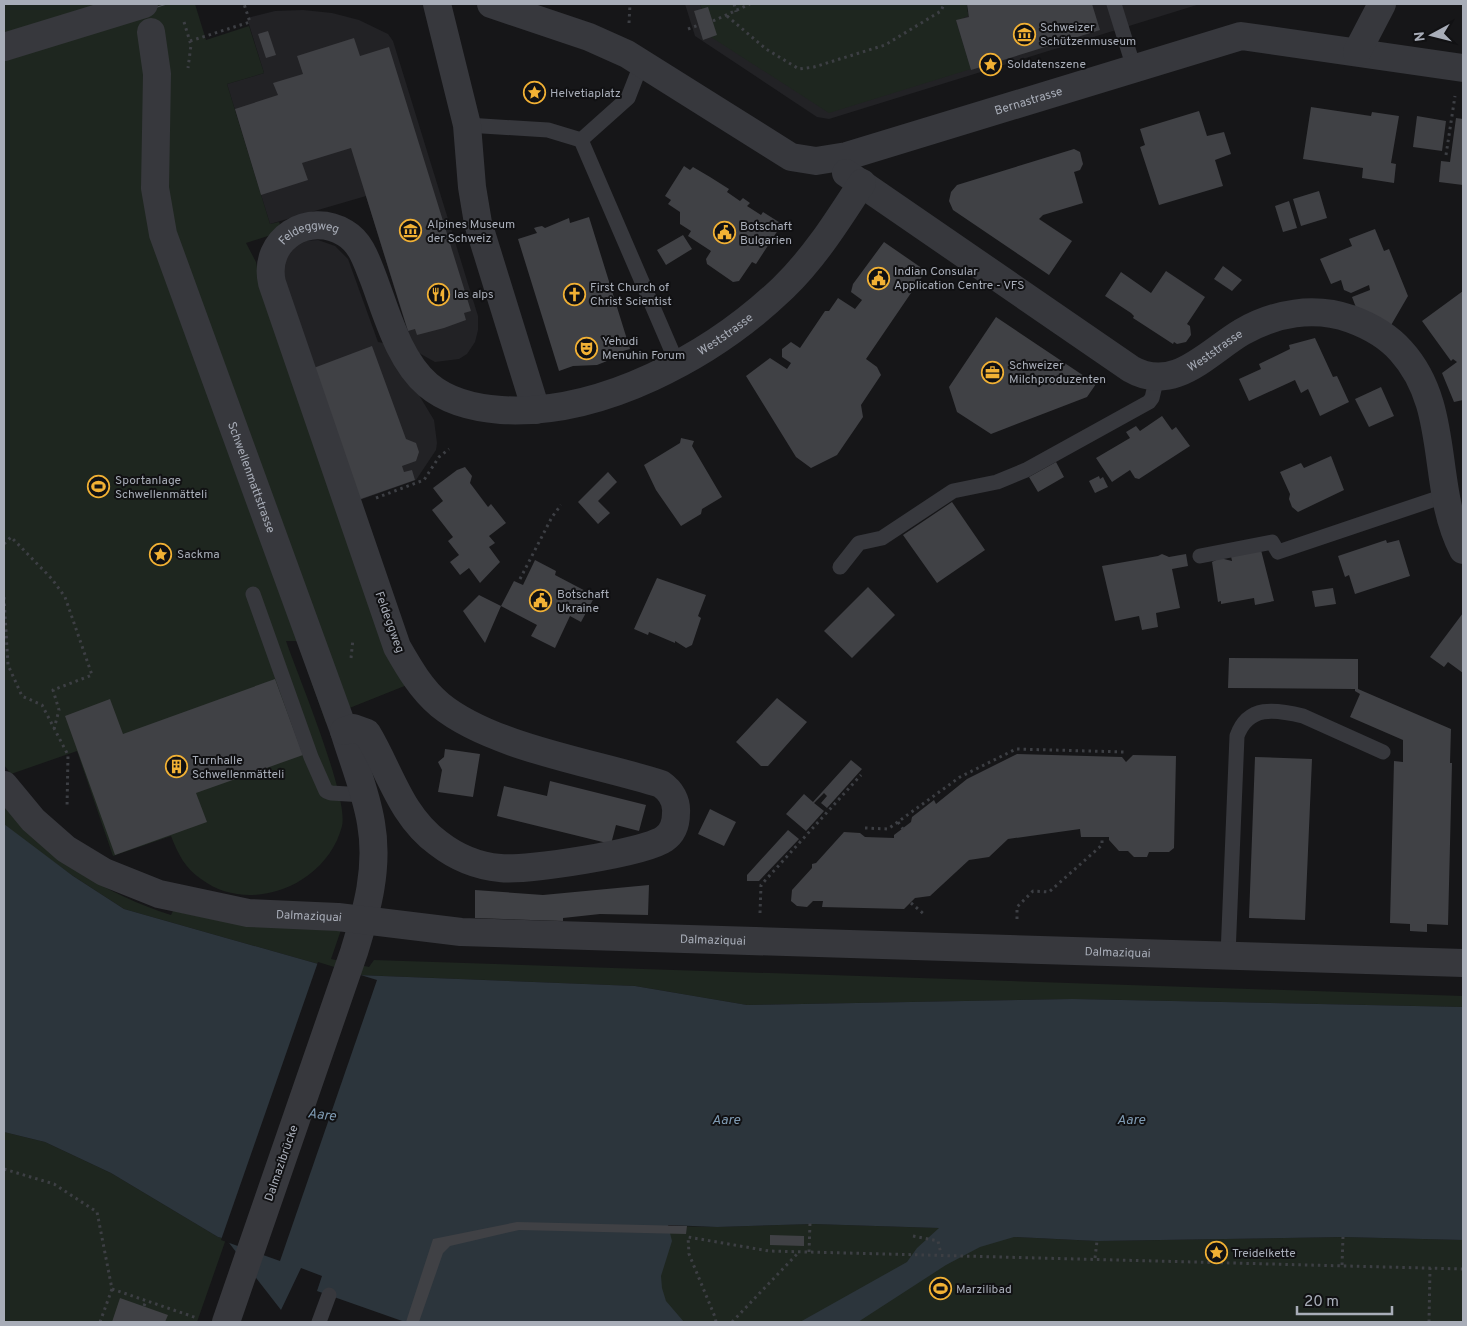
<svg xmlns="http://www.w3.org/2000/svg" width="1467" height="1326" viewBox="0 0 1467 1326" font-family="Overpass,sans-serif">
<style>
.built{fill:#222225}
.green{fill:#1e261f}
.water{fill:#2c353c}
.pier{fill:#161618}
.building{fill:#404145}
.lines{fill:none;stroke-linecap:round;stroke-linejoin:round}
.path{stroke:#3d3f44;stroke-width:3;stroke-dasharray:2.5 4;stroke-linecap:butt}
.service{stroke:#37383d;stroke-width:15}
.minor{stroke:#37383d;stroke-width:28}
.tram{stroke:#4a4c52;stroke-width:1}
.tertiary-bridge{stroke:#37383d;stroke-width:28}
.labels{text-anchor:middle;stroke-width:4;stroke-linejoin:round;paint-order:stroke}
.poi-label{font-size:12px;fill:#a8adb8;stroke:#111113;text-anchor:start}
.street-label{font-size:12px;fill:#a8adb8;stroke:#111113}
.water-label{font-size:14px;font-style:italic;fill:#7f9bb3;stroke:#111113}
</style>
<rect width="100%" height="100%" fill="#161618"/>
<path class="built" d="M 685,4 L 700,4 L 711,37 L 956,20 L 969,11 L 967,4 L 1200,4 L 829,119 L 817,117 L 695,36 Z
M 303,10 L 332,13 L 359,20 L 388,34 L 393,41 L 478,316 L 478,330 L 475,342 L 467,354 L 459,359 L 435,362 L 419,353 L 410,339 L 366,196 L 270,224 L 227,84 L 264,73 L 247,18 L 275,11 Z
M 318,240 L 335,246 L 348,259 L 378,342 L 388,344 L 434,420 L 437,443 L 436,450 L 416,480 L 357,501 L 279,274 L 291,249 L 306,241 Z"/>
<path class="green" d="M 4,4 L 195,4 L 206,40 L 249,26 L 264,73 L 227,84 L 270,224 L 279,222 L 280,225 L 274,234 L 246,243 L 256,262 L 259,276 L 407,685 L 347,709 L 349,715 L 326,723 L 297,641 L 286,641 C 298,676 349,797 342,826 C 327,885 250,916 201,879 C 185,868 178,854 171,836 L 113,856 L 77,751 L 11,774 L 4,765 Z
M 700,4 L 967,4 L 968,16 L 956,21 L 971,69 L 829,113 L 711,37 Z
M 4,806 C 48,859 106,894 171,915 L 173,911 L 247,926 L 341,930 L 331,959 L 369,967 L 374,960 L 1463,996 L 1463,1007 L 1072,999 L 747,1005 L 635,986 L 357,975 L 124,909 L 73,876 L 11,831 L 4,824 Z
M 4,1132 L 45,1142 L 111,1173 L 218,1237 L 226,1239 L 197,1322 L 4,1322 Z
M 813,1224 L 940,1228 L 1014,1237 L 1097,1241 L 1343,1237 L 1463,1240 L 1463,1322 L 406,1322 L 619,1225 L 717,1227 Z"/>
<path class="water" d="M 4,824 L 73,876 L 124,909 L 357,975 L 635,986 L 747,1005 L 1072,999 L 1463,1007 L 1463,1240 L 1343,1237 L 1097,1241 L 1014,1237 L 980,1247 L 946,1265 L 858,1322 L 800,1322 L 907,1262 L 917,1248 L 939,1228 L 813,1224 L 717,1227 L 668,1225 L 672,1241 L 661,1276 L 662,1288 L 666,1301 L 684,1322 L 405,1322 L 317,1291 L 322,1276 L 301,1268 L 281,1310 L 226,1239 L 218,1237 L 111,1173 L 45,1142 L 4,1132 Z"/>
<path class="pier" d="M 318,962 L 377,980 L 280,1261 L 221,1240 Z"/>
<path class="building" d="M 967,4 L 1092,4 L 1100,30 L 971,70 L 956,20 L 969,17 Z
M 708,7 L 717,35 L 703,40 L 694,11 Z
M 268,31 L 276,55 L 266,58 L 258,34 Z
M 354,38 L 360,56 L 389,47 L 471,311 L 464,313 L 466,320 L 444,328 L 417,335 L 415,329 L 408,331 L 351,148 L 302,163 L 308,180 L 261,195 L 235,109 L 278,95 L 273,83 L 303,74 L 297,56 Z
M 1311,107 L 1371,116 L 1372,112 L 1399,116 L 1391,163 L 1396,164 L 1394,183 L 1362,178 L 1363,168 L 1303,159 Z
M 1199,111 L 1207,136 L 1224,132 L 1231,154 L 1215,160 L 1223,186 L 1159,205 L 1140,147 L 1145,145 L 1140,129 Z
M 1417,116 L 1446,121 L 1442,151 L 1413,147 Z
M 1456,118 L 1463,119 L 1463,185 L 1439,182 L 1441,161 L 1450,162 Z
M 1074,149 L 1080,152 L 1083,164 L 1080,170 L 1074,172 L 1083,203 L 1043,215 L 1039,219 L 1072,241 L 1049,275 L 953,210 L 949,201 L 951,192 L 957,185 Z
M 684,166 L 690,170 L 693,167 L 710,177 L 729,189 L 727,192 L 740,201 L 743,198 L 750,203 L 747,206 L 761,215 L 763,212 L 782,224 L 756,264 L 752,262 L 739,281 L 733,282 L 707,264 L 706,259 L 711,251 L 688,236 L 691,231 L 680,224 L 680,212 L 668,204 L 671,200 L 665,196 Z
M 1319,191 L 1327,218 L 1301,226 L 1293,199 Z
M 1289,201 L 1297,228 L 1283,232 L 1275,206 Z
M 589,217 L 630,349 L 616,353 L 607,361 L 597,365 L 573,366 L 559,371 L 518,239 L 537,233 L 534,228 L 537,227 L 542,226 L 545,228 L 569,218 L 570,223 Z
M 1375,229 L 1384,251 L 1389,249 L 1408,296 L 1390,327 L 1357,310 L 1352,297 L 1370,290 L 1369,285 L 1351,293 L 1344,290 L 1341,280 L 1331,284 L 1320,259 L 1352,246 L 1349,239 Z
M 683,235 L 692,249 L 666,265 L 657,250 Z
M 884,242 L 926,271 L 866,359 L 877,367 L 881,375 L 861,405 L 863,417 L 837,455 L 811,468 L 796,457 L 746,376 L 770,358 L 787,369 L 791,363 L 782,357 L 782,349 L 791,342 L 800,348 L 825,311 L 829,311 L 838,298 L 855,309 L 862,300 L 851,292 L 853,284 Z
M 1223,266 L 1242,280 L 1232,291 L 1214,279 Z
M 1166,271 L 1205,297 L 1187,324 L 1190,326 L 1191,335 L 1186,342 L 1177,344 L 1174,342 L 1173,344 L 1133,318 L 1134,316 L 1131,313 L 1105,296 L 1121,272 L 1151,293 Z
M 1463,291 L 1463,400 L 1454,402 L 1442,373 L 1457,362 L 1453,359 L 1451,361 L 1422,321 Z
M 996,317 L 1096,384 L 1087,397 L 991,434 L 957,412 L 949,387 Z
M 1315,338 L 1333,377 L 1337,376 L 1349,402 L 1320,416 L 1308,389 L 1301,393 L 1295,380 L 1249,401 L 1239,379 L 1261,369 L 1259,364 L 1290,349 L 1289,345 Z
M 372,346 L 406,439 L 416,443 L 419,452 L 416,461 L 402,466 L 404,472 L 412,470 L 415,480 L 358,500 L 311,369 Z
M 1381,387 L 1394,416 L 1369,427 L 1355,399 Z
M 1162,416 L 1172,430 L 1176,427 L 1190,446 L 1139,479 L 1135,478 L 1130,470 L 1112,482 L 1096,458 L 1130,438 L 1126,432 L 1136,426 L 1140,431 Z
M 681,438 L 694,441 L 692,446 L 722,497 L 702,509 L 701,514 L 681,526 L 656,490 L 644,465 L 680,443 Z
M 1331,456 L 1344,490 L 1298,512 L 1292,507 L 1289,499 L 1290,494 L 1280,472 L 1301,463 L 1304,468 Z
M 1056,462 L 1064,477 L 1038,492 L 1029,477 Z
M 465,467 L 472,476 L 470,483 L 488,507 L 491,504 L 506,523 L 489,536 L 495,543 L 489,547 L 500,562 L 480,583 L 469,568 L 460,575 L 450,562 L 459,555 L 448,541 L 453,537 L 432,510 L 443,501 L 433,488 L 457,470 Z
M 608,472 L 617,482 L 598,501 L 610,513 L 598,524 L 578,502 Z
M 1099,476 L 1100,479 L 1103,477 L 1108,487 L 1095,493 L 1089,481 Z
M 952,502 L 985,550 L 937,583 L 903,535 Z
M 1386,540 L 1387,543 L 1399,540 L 1410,576 L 1355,594 L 1349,575 L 1345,577 L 1338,556 Z
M 1261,550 L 1274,601 L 1255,605 L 1254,598 L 1221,604 L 1221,601 L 1218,602 L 1212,562 L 1220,558 L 1232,561 L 1231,556 Z
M 1162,554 L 1169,557 L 1186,554 L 1188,566 L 1172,569 L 1180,608 L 1156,613 L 1158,627 L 1142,630 L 1139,616 L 1115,621 L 1102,566 L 1158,556 Z
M 535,560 L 556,571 L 555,575 L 595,596 L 581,622 L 570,616 L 555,648 L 531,636 L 537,625 L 501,606 L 514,581 L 523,585 Z
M 657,578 L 706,595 L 698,616 L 701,618 L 692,645 L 686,648 L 675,641 L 675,643 L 649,632 L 648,635 L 634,629 Z
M 868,587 L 895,615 L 852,658 L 824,631 Z
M 1333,588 L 1336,604 L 1315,607 L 1312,591 Z
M 479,595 L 501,606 L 485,643 L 463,611 Z
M 1463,613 L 1463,673 L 1448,662 L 1444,667 L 1430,657 Z
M 1229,658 L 1358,659 L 1358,689 L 1451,729 L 1450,763 L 1452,763 L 1448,925 L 1427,924 L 1427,932 L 1410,931 L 1410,924 L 1390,923 L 1394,761 L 1403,762 L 1403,740 L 1350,717 L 1360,694 L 1355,691 L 1355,689 L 1228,688 Z
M 275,679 L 303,755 L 196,793 L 207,822 L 115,855 L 65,716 L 110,699 L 123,734 Z
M 777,698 L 807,722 L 768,766 L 761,766 L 736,742 Z
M 445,749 L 480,754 L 473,797 L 438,792 L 442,770 L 438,762 L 444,757 Z
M 1017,754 L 1122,757 L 1126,762 L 1133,755 L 1176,756 L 1174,848 L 1169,852 L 1149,852 L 1147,857 L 1134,857 L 1128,851 L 1119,851 L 1109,840 L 1109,837 L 1081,837 L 1080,829 L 1008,839 L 989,857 L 969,860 L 930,896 L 915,898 L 904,909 L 822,907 L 823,901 L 813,901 L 807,907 L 797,906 L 791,901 L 792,890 L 812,868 L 812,864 L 816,863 L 844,832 L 860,833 L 865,837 L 894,838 L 894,835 L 911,822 L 912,817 L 934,800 L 936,804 L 967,779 Z
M 1255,757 L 1312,759 L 1305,920 L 1249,918 Z
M 851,760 L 862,769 L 827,808 L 821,803 L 827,796 L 824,793 L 814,803 L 824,811 L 806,831 L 786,814 L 804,794 L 813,802 Z
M 550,781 L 646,805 L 639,831 L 616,825 L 611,844 L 497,816 L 504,786 L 547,796 Z
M 710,809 L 736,822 L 724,846 L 698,834 Z
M 788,830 L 799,839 L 759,881 L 747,881 L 747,875 Z
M 649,885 L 648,915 L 600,914 L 563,918 L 563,921 L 475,918 L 475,890 L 543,895 Z
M 517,1222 L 687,1226 L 686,1234 L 519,1230 L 450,1246 L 443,1253 L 419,1322 L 406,1322 L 433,1239 Z
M 770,1235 L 804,1236 L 804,1246 L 770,1245 Z
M 120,1298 L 168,1315 L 165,1322 L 112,1322 Z"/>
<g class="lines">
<path class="path" d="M 734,4 L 736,12
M 727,16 L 766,49 L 799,69 L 814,67 L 885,45 L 941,11 L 944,4
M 713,21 L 750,4
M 184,22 L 191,45 L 188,68
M 629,23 L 630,4
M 688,29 L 699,25
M 190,41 L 250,22 L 244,4
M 1446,155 L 1455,96
M 376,498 L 424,480 L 439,457 L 449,449
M 4,544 L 11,537 L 52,579 L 65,597 L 92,675 L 53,690 L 59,710 L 54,729
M 520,579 L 552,517 L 561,505
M 4,597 L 8,665 L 22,696 L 42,705 L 68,755 L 67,808
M 351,658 L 353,639
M 898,822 L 903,829
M 865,828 L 888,829 L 960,777 L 1016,749 L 1125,752
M 911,903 L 925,915
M 760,913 L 761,885 L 861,775
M 1017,919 L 1017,907 L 1033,891 L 1049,892 L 1102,845 L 1102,837
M 4,1169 L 54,1184 L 97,1212 L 112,1289 L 197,1318
M 913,1236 L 938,1241 L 941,1254
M 809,1252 L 810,1223
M 1095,1258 L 1097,1241
M 1342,1265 L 1343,1237
M 144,1306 L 146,1301
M 100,1322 L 112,1289
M 716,1322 L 715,1317 L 689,1254 L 688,1237 L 769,1251 L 1463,1269
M 732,1322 L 799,1252
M 1429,1322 L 1430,1268"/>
<path class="service" d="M 1114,4 L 1134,68
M 467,125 L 548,130 L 581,140 L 677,363
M 581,140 L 628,98 L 642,62
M 1200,556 L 1272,542 L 1278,552 L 1447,495
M 840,567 L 859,543 L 882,538 L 953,491 L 997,482 L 1026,470 L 1149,402 L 1152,398 L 1157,377
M 253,594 L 311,757 L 326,791 L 331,793 L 364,795
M 1228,955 L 1237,736 C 1248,705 1275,709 1303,716 L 1383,752
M 319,1322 L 329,1295"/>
<g class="minor">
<path d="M 437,4 L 467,125 L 472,187 L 478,223 L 536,410"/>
<path id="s1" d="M 491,4 L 589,37 L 627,54 L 791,157 L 816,161 L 847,156 L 1241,36 L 1463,68"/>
<path id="s2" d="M 151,32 L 157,74 L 155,188 L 163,234 L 344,731 C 353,761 366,792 371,823 C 379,868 367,910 354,952 L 226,1322"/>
<path d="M 1357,52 L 1382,4"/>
<path id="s3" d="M 846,173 L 1131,369 C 1174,394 1208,352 1242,332 C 1275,313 1314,306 1351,319 C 1370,326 1387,335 1401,351 C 1452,407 1430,487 1463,550"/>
<path id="s4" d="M 344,731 L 353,728 L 367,733 C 390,771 400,815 438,843 C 456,857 477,866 500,868 C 526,871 644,853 664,839 C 673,833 676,823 676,813 C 677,801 671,791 661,784 C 596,763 493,748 440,705 C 421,689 409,668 397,647 L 272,283 C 262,239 309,211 345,233 C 362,243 367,263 374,280 C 387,315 399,360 428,385 C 448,402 475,408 501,410 C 601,416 712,356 783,288 C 815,257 838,220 862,183"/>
<path id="s5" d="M 4,785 L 33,820 L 66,849 L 104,872 L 159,894 L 248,913 L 338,917 L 461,932 L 1463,963"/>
</g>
<path class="tram" d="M 4,41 L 124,4
M 4,54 L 167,4"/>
<path class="tertiary-bridge" d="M 4,47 L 144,4"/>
</g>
<defs>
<symbol id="museum-ring" viewBox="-11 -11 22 22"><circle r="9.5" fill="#111113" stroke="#f2b134" stroke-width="1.5"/><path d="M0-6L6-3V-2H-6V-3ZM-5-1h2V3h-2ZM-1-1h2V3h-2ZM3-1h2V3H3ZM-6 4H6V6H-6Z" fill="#f2b134"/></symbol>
<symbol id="sight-ring" viewBox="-11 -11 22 22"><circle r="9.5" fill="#111113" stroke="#f2b134" stroke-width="1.5"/><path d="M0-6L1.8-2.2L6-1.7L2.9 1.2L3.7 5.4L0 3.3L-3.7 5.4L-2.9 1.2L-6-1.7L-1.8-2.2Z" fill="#f2b134"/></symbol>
<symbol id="civic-ring" viewBox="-11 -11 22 22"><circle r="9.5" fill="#111113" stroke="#f2b134" stroke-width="1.5"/><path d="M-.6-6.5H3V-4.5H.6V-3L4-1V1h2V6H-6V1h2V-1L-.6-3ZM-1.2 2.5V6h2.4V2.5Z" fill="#f2b134"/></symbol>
<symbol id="restaurant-ring" viewBox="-11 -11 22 22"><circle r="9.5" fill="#111113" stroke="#f2b134" stroke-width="1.5"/><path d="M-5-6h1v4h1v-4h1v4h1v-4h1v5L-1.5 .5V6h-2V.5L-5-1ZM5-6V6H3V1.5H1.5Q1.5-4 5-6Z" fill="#f2b134"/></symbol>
<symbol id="church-ring" viewBox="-11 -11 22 22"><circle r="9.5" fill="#111113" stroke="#f2b134" stroke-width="1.5"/><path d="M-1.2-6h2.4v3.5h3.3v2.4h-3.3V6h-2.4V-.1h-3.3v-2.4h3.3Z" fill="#f2b134"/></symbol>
<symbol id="theatre-ring" viewBox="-11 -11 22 22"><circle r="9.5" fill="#111113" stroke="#f2b134" stroke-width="1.5"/><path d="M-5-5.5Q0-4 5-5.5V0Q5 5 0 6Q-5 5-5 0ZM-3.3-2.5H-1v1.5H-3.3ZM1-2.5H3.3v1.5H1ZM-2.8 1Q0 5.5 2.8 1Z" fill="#f2b134"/></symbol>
<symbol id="office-ring" viewBox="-11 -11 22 22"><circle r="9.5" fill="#111113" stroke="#f2b134" stroke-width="1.5"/><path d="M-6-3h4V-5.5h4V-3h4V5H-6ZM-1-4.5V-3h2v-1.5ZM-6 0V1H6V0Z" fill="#f2b134"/></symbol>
<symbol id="stadium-ring" viewBox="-11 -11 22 22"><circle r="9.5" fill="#111113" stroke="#f2b134" stroke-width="1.5"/><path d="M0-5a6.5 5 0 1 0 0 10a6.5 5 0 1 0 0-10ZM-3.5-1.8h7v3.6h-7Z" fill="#f2b134"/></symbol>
<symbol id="building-ring" viewBox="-11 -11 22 22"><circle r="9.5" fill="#111113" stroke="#f2b134" stroke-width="1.5"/><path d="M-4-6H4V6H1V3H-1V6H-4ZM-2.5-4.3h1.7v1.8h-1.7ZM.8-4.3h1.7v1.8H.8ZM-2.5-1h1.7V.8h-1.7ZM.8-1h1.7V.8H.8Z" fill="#f2b134"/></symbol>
</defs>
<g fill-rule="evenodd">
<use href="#museum-ring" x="1012" y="22" width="25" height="25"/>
<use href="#sight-ring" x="978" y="52" width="25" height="25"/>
<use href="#sight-ring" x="522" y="80" width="25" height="25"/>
<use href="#museum-ring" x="398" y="218" width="25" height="25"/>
<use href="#civic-ring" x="712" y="220" width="25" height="25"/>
<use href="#civic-ring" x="866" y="266" width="25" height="25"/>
<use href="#restaurant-ring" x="426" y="282" width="25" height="25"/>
<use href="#church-ring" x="562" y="282" width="25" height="25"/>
<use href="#theatre-ring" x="574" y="336" width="25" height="25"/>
<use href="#office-ring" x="980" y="360" width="25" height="25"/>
<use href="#stadium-ring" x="86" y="474" width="25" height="25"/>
<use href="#sight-ring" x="148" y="542" width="25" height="25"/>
<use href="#civic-ring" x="528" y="588" width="25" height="25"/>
<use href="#building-ring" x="164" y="754" width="25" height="25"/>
<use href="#sight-ring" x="1204" y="1240" width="25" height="25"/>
<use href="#stadium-ring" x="928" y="1276" width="25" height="25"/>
</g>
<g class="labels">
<g class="poi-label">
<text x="1040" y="31">Schweizer<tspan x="1040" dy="14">Schützenmuseum</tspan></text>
<text x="1007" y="68">Soldatenszene</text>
<text x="550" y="97">Helvetiaplatz</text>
<text x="427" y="228">Alpines Museum<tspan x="427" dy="14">der Schweiz</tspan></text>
<text x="740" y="230">Botschaft<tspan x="740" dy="14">Bulgarien</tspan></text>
<text x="894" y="275">Indian Consular<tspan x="894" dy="14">Application Centre - VFS</tspan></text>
<text x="590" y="291">First Church of<tspan x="590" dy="14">Christ Scientist</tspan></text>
<text x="454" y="298">las alps</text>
<text x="602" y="345">Yehudi<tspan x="602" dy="14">Menuhin Forum</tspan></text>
<text x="1009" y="369">Schweizer<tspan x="1009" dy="14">Milchproduzenten</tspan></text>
<text x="115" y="484">Sportanlage<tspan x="115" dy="14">Schwellenmätteli</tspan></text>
<text x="177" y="558">Sackma</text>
<text x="557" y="598">Botschaft<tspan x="557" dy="14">Ukraine</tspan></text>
<text x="192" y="764">Turnhalle<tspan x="192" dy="14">Schwellenmätteli</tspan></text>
<text x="1232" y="1257">Treidelkette</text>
<text x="956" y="1293">Marzilibad</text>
</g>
<g class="street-label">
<text dy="4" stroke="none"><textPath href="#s1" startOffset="585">Bernastrasse</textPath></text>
<text dy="4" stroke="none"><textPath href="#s4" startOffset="1224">Feldeggweg</textPath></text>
<text dy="4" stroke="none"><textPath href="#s4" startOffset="1758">Weststrasse</textPath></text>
<text dy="4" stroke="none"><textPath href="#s3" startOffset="438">Weststrasse</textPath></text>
<text dy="4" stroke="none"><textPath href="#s2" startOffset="462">Schwellenmattstrasse</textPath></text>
<text transform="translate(390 622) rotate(70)" y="4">Feldeggweg</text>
<text dy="4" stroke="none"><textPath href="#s5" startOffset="345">Dalmaziquai</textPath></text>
<text dy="4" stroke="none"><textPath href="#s5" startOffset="750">Dalmaziquai</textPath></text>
<text dy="4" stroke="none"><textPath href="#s5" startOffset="1155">Dalmaziquai</textPath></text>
<text transform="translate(281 1163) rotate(-71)" y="4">Dalmazibrücke</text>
</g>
<g class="water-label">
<text transform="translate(322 1114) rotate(7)" y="5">Aare</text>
<text x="726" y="1124">Aare</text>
<text x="1131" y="1124">Aare</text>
</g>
</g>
<rect width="1467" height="1326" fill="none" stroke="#a8adb8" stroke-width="10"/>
<g transform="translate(1432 35) rotate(263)" stroke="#111113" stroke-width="4" paint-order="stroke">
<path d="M0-4L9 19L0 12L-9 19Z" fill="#a8adb8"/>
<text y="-8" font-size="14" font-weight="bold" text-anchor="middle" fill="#a8adb8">N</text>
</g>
<path d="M1297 1306v8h95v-8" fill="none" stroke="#a8adb8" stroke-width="2.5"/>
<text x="1304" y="1306" font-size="15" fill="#a8adb8" stroke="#111113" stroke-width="4" paint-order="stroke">20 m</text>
</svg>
